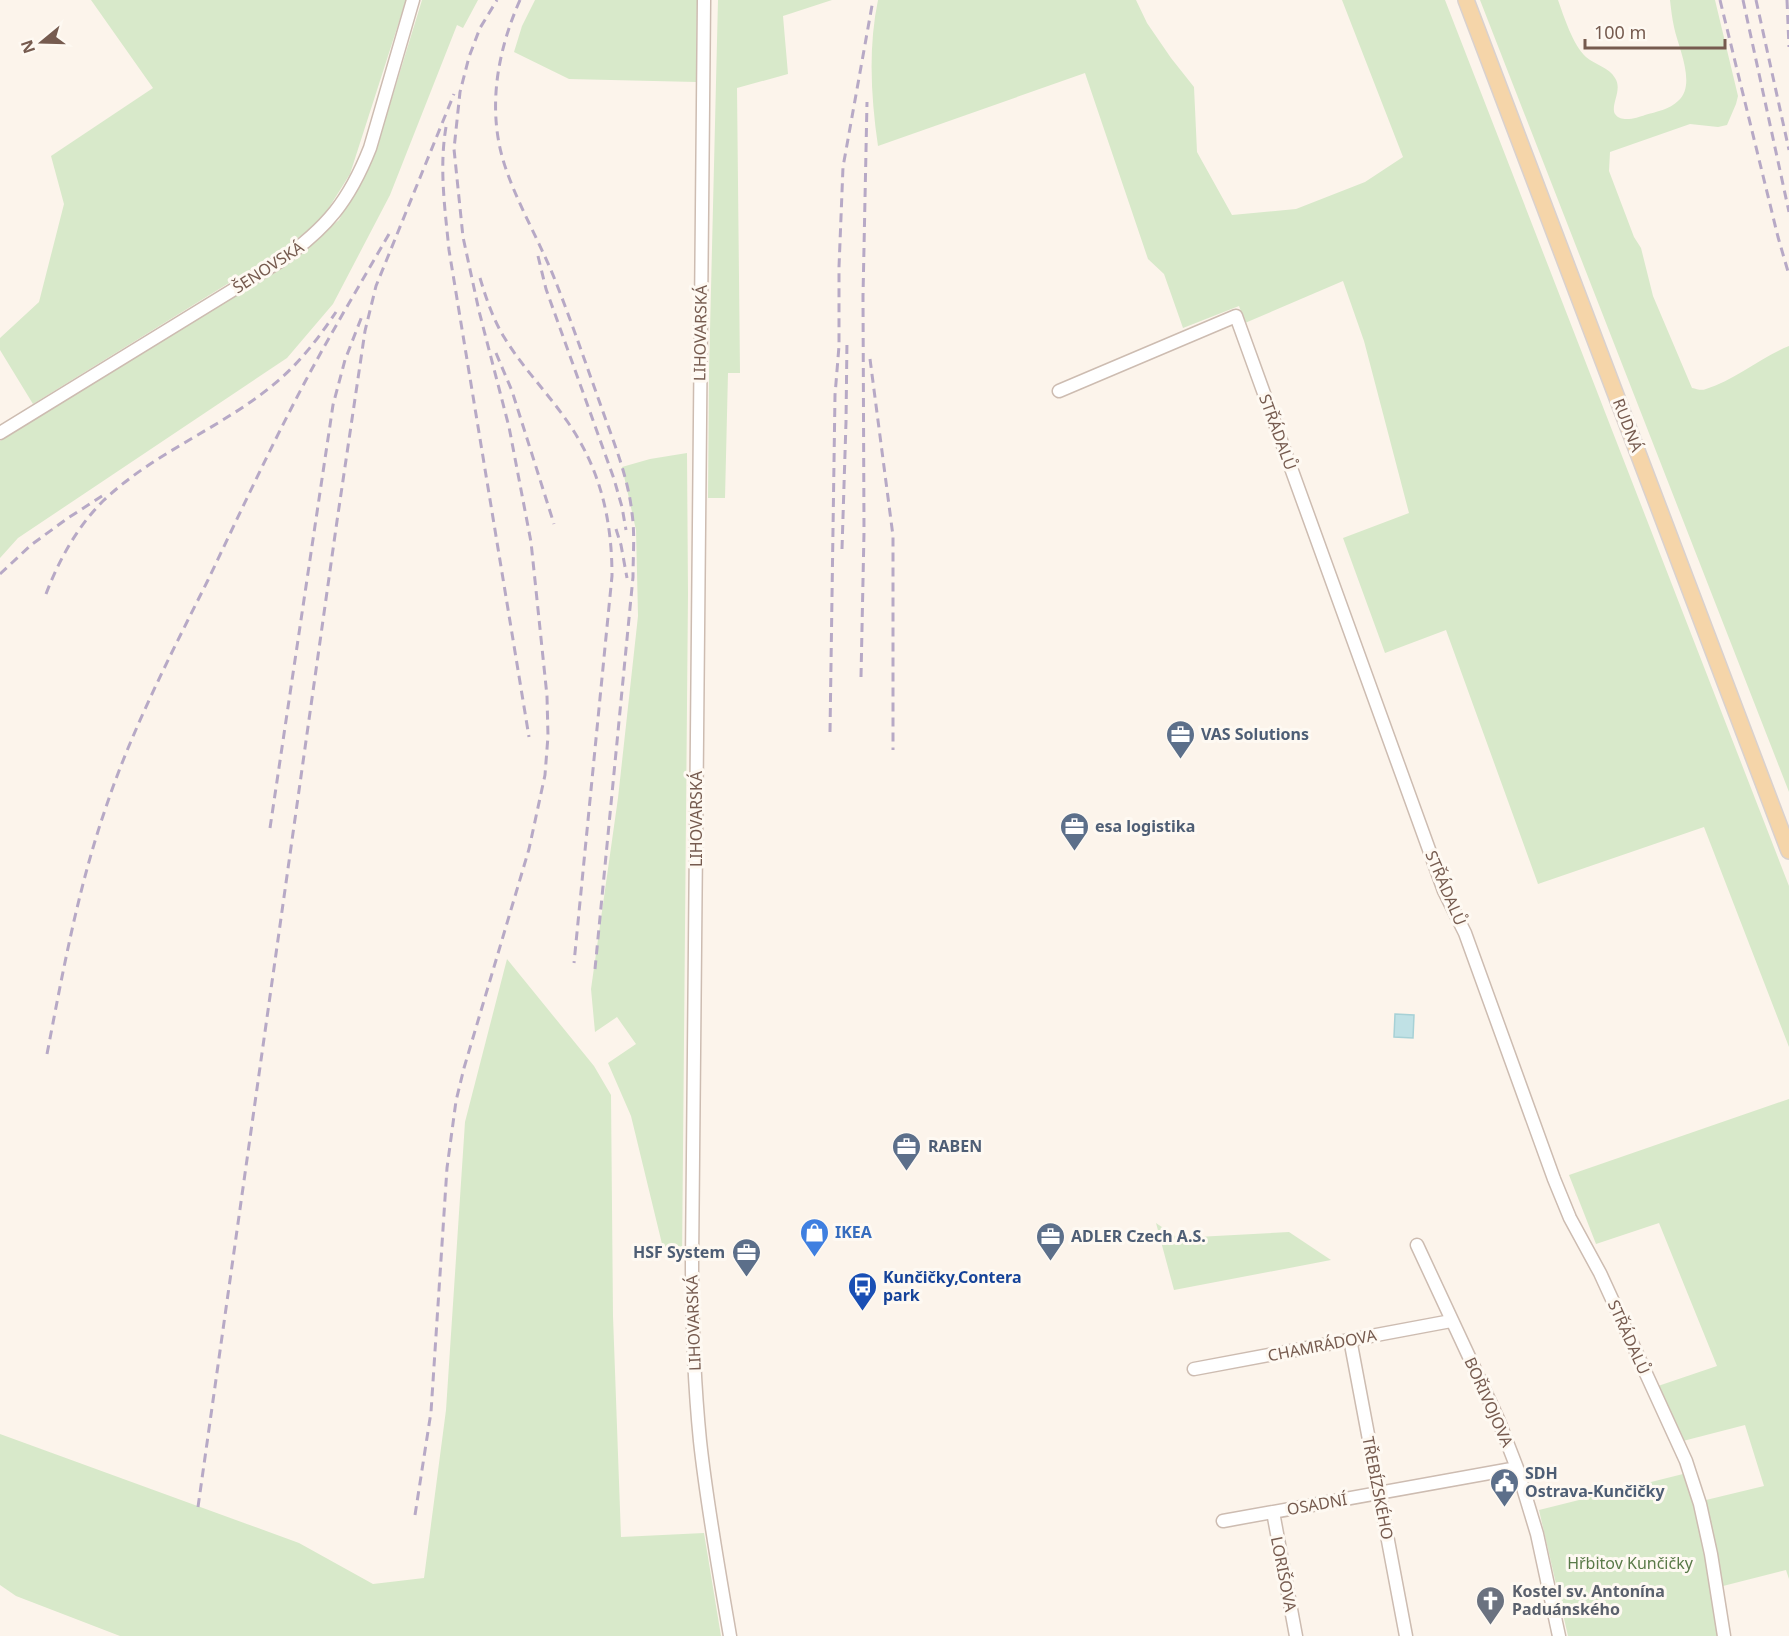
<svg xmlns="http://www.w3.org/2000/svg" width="1789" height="1636" viewBox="0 0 1789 1636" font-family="'Noto Sans',sans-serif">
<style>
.green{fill:#d8e9ca}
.water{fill:#c0e1e5;stroke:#a7d1d6;stroke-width:1.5}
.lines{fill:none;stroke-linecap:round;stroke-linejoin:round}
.minor-casing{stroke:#cdbcb1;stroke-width:15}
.major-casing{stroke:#d9d1ce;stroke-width:18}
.minor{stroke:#fff;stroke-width:12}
.major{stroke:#f5d5a9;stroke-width:15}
.rail{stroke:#b7a9c6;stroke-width:3;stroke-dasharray:9 6;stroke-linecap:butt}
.labels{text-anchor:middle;stroke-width:6;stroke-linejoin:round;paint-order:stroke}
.street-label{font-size:16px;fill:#765b4f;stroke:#fef9f2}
.service-label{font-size:16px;font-weight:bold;fill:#4e5e75;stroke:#fef9f2;text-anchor:start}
.shop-label{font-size:16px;font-weight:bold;fill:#366cbe;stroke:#fef9f2;text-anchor:start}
.transit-label{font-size:16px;font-weight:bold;fill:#164399;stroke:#fef9f2;text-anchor:start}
.park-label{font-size:16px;fill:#597a48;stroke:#fef9f2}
.worship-label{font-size:16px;font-weight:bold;fill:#5b616d;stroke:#fef9f2;text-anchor:start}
</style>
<rect width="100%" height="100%" fill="#fcf4eb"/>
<path class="green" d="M 91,0 L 406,0 L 350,174 L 320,222 L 274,255 L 33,404 L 0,350 L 0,338 L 39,302 L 64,204 L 51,156 L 153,88 Z
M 422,0 L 478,0 L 463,28 L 457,25 L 390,195 L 333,304 L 287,358 L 18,538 L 0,558 L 0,441 L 270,275 L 339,220 L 376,150 Z
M 535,0 L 697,0 L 696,82 L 569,79 L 514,52 L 522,26 Z
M 718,0 L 832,0 L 783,16 L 788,74 L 737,88 L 740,373 L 728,373 L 725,498 L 708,498 L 709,372 Z
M 878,0 L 1136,0 L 1147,23 L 1171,58 L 1194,87 L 1197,152 L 1232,215 L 1296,209 L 1365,182 L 1403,157 L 1342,0 L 1445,0 L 1789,886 L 1789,1047 L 1704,827 L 1538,884 L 1446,630 L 1385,653 L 1343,538 L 1409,513 L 1364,341 L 1343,281 L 1245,323 L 1239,306 L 1183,328 L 1164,274 L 1148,259 L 1085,73 L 878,146 C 871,98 868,48 878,0 Z
M 1480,0 L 1558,0 C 1564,17 1573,45 1586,57 C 1595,65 1609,67 1615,78 C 1623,90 1610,105 1615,114 C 1621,123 1637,118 1645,115 C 1656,112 1670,109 1678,101 C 1697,85 1678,47 1674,27 C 1672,18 1671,9 1670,0 L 1715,0 L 1738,96 L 1736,104 L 1727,125 L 1718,127 L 1690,124 L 1610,152 L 1609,171 L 1634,237 L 1641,248 L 1653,296 L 1692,388 C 1697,389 1701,391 1706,389 C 1735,380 1761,357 1789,346 L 1789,792 Z
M 687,453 L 688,594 L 682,1263 L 667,1254 L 663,1248 L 631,1116 L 608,1063 L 636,1044 L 617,1017 L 595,1032 L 591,989 L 618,798 L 638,616 L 636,530 L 622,467 L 650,459 Z
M 507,959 L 594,1066 L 611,1095 L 613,1316 L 621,1537 L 704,1533 L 721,1636 L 120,1636 L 16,1596 L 0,1585 L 0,1434 L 299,1543 L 373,1584 L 424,1578 L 446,1410 L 465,1122 Z
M 1789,1099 L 1789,1579 L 1786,1570 L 1723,1586 L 1706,1500 L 1764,1486 L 1745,1425 L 1683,1441 L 1658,1386 L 1717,1366 L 1659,1223 L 1596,1244 L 1569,1175 Z
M 1156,1223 L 1178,1238 L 1289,1232 L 1331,1260 L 1174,1290 Z
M 1683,1474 L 1698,1520 L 1719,1636 L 1568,1636 L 1539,1510 Z"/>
<path class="water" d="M 1395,1014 L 1414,1015 L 1413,1038 L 1394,1037 Z"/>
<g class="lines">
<defs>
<path id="minor" d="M 704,0 L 692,1262 C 692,1321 694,1381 700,1441 C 707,1506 719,1571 730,1636
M 1059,391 L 1236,316 L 1444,891 L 1465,933 L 1554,1179 L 1570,1218 L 1600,1273 L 1686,1461 L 1700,1504 L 1711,1554 L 1724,1636
M 0,433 L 280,261 C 327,228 349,201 370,148 L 413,0
M 1417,1245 L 1498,1419 L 1517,1468 L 1537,1534 L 1559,1636
M 1350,1339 L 1406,1636
M 1194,1369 L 1451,1321
M 1273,1512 L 1296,1636
M 1223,1521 L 1517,1468"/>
<path id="major" d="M 1466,0 L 1789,851"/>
</defs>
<use href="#minor" class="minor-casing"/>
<use href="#major" class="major-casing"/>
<use href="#minor" class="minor"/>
<use href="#major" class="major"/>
<path class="rail" d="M 520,0 C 496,54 486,115 507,172 C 521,211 542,246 557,285 C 573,326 587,367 602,409 C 614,443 628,477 632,513 C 635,534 633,556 633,577 L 595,969
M 1720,0 L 1778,237 L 1789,275
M 1743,0 L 1789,212
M 1756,0 L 1789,150
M 1787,0 L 1789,47
M 446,127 C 439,168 445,209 449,250 L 529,737
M 538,256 L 546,289 L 614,479 L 622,507 L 626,530
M 480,278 C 486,298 493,319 504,337 C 522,367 547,392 567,421 C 600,468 612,519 612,576 L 574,963
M 496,353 L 512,391 L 554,524
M 870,359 L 893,536 L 893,750
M 616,529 L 621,545 L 627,578
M 842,549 L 846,422 L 847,339
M 0,574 L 31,545 L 68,518 L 102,496
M 46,594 C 59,560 77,527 103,501 C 155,451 227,426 280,379 C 302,360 320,336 336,312
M 861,677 L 864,532 L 863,296 L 867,102
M 830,732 L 835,395 L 839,346 L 839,267 L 843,167 L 873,0
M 270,828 L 333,405 L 345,360 L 362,316
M 47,1054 C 63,971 78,888 106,807 C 132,729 171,654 208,580 C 240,513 271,446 306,380 C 332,331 361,283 389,234
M 198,1507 L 337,521 L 365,331 L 376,286 L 454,94
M 415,1515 L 431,1412 L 447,1168 L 456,1101 L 464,1068 L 529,849 L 545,775 L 548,736 L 547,696 L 531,542 L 509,427 L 479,311 L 463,237 L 454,149 L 460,92 L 469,57 L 480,28 L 497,0"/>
</g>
<defs>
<symbol id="office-pin" viewBox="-11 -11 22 30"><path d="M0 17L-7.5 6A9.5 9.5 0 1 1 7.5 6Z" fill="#5c6f8a" stroke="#fef9f2"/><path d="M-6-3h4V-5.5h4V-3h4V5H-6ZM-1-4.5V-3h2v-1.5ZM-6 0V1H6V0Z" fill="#fff"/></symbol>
<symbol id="shop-pin" viewBox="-11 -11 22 30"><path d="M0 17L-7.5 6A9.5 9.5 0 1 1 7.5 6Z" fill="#3f7fe0" stroke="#fef9f2"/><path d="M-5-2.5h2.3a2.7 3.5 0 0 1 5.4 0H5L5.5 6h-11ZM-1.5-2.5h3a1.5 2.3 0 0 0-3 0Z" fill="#fff"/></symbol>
<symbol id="bus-pin" viewBox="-11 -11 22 30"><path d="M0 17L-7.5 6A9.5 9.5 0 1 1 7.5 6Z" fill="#1a4fb4" stroke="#fef9f2"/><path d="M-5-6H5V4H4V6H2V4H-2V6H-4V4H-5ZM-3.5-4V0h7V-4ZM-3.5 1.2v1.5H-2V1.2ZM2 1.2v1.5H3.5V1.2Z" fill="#fff"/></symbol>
<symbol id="civic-pin" viewBox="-11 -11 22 30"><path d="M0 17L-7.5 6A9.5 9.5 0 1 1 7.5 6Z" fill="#5c6f8a" stroke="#fef9f2"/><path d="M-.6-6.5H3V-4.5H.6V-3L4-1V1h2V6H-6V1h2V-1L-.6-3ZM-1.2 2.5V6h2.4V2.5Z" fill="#fff"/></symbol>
<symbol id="church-pin" viewBox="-11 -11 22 30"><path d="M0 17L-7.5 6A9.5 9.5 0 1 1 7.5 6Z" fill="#6b7280" stroke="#fef9f2"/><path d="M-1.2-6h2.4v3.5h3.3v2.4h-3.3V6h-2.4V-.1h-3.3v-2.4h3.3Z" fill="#fff"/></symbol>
</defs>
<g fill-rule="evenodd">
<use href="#office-pin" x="1164" y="718" width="33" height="45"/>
<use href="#office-pin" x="1058" y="810" width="33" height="45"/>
<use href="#office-pin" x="890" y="1130" width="33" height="45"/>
<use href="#shop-pin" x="798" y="1216" width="33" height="45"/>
<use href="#office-pin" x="1034" y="1220" width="33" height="45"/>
<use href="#office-pin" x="730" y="1236" width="33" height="45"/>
<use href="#bus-pin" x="846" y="1270" width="33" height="45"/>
<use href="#civic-pin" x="1488" y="1466" width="33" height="45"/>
<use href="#church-pin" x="1474" y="1584" width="33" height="45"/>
</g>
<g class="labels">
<g class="street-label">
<text transform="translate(268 267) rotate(-33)" y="6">ŠENOVSKÁ</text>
<text transform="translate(700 333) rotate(-89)" y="6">LIHOVARSKÁ</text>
<text transform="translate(1628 425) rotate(69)" y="6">RUDNÁ</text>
<text transform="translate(1278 432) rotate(70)" y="6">STŘÁDALŮ</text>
<text transform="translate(696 819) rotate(-90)" y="6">LIHOVARSKÁ</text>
<text transform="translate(1446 888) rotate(67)" y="6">STŘÁDALŮ</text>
<text transform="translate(693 1323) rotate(-92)" y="6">LIHOVARSKÁ</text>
<text transform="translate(1629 1337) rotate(66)" y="6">STŘÁDALŮ</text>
<text transform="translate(1322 1345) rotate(-11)" y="6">CHAMRÁDOVA</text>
<text transform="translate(1489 1402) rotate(66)" y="6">BOŘIVOJOVA</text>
<text transform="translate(1378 1488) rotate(79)" y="6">TŘEBÍZSKÉHO</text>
<text transform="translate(1317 1504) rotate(-10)" y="6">OSADNÍ</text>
<text transform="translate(1284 1574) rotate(79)" y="6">LORIŠOVA</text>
</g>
<g class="service-label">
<text x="1201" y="740">VAS Solutions</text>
<text x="1095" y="832">esa logistika</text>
<text x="928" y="1152">RABEN</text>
<text x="1071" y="1242">ADLER Czech A.S.</text>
<text x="725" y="1258" text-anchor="end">HSF System</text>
<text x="1525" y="1479">SDH<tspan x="1525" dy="18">Ostrava-Kunčičky</tspan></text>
</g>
<g class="shop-label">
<text x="835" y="1238">IKEA</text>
</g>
<g class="transit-label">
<text x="883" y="1283">Kunčičky,Contera<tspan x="883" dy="18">park</tspan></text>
</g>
<g class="park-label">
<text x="1630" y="1569">Hřbitov Kunčičky</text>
</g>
<g class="worship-label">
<text x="1512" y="1597">Kostel sv. Antonína<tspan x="1512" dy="18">Paduánského</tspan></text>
</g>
</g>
<g transform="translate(42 42) rotate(251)" stroke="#fef9f2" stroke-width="4.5" paint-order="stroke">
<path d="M0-4.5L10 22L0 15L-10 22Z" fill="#765b4f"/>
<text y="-9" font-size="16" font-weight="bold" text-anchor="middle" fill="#765b4f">N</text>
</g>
<path d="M1585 39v9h140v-9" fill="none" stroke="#765b4f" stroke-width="3"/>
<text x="1594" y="39" font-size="18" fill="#765b4f" stroke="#fef9f2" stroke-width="4.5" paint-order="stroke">100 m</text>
</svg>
